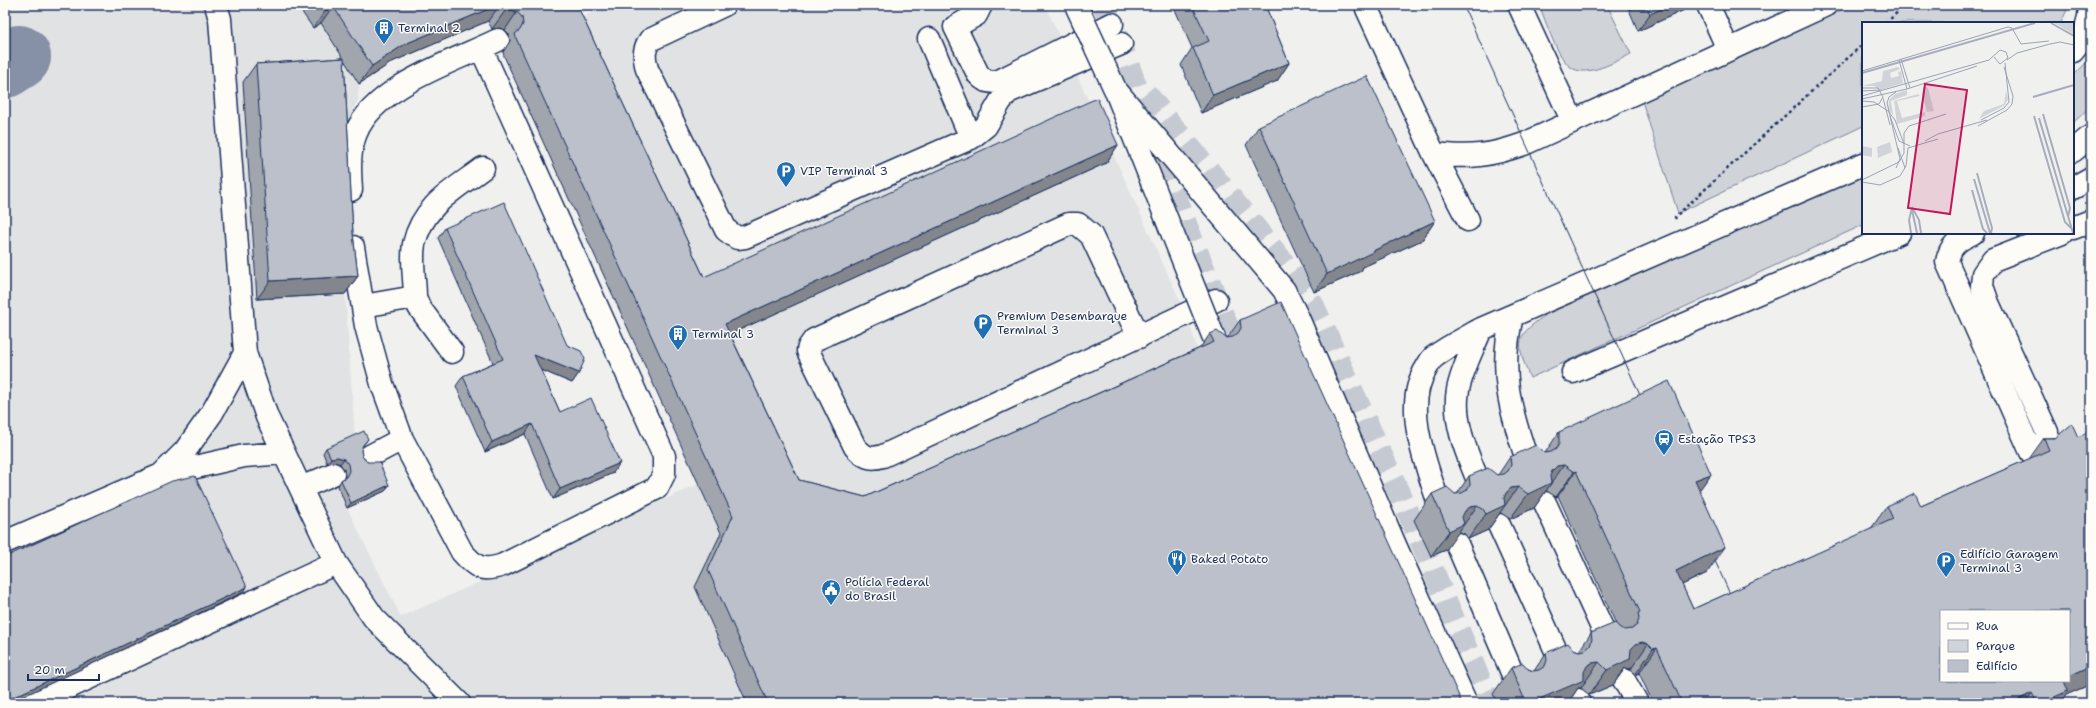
<svg xmlns="http://www.w3.org/2000/svg" width="2096" height="708" viewBox="0 0 2096 708" font-family="'Shantell Sans',sans-serif">
<style>
.built{fill:#e0e2e3}
.green{fill:#d0d3d8;stroke:#76819b}
.lines{fill:none;stroke-linecap:round;stroke-linejoin:round}
.taxiway{stroke:#8690a6;stroke-width:64}
.minor-tunnel{stroke:#c5c9d1;stroke-width:22;stroke-dasharray:22 11;stroke-linecap:butt}
.minor-casing{stroke:#1b2f5e;stroke-width:25}
.path{stroke:#1b2f5e;stroke-width:2.5;stroke-dasharray:3 3;stroke-linecap:butt}
.minor{stroke:#fdfcf7;stroke-width:22}
.tram{stroke:#1b2f5e;stroke-width:1}
.minor-bridge-casing{stroke:#1b2f5e;stroke-width:25;stroke-linecap:butt}
.minor-bridge{stroke:#fdfcf7;stroke-width:22}
.wall{fill:#a1a5ae;stroke:#1b2f5e}
.shaded-wall{fill:#83868d;stroke:#1b2f5e}
.building{fill:#bbc0ca;stroke:#1b2f5e}
.labels{text-anchor:middle;stroke-width:3;stroke-linejoin:round;paint-order:stroke}
.poi-label{font-size:12px;fill:#1b2f5e;stroke:#fdfcf7;text-anchor:start}
.inset-river{fill:none;stroke:#a7adbd;stroke-width:2}
.inset-road{fill:none;stroke:#9ba3b4;stroke-width:1}
.view{fill:#c2185b;fill-opacity:0.15;stroke:#c2185b;stroke-width:2}
.inset-edge{fill:none;stroke:#1b2f5e;stroke-width:2}
</style>
<rect width="100%" height="100%" fill="#f0f0ee"/>
<filter id="ink" filterUnits="userSpaceOnUse"><feTurbulence type="fractalNoise" baseFrequency=".025" numOctaves="2"/><feDisplacementMap in="SourceGraphic" scale="8" xChannelSelector="R" yChannelSelector="G"/><feConvolveMatrix kernelMatrix="1 2 1 2 8 2 1 2 1" color-interpolation-filters="sRGB"/></filter>
<g filter="url(#ink)">
<path class="built" d="M 5,5 L 525,5 L 392,62 L 359,84 L 358,100 L 335,148 L 355,438 L 361,436 L 385,491 L 347,508 L 401,617 L 699,484 L 504,56 L 608,5 L 1045,5 L 1186,314 L 1198,351 L 1353,703 L 5,703 Z"/>
<path class="green" d="M 1539,5 L 1607,5 L 1631,54 C 1617,61 1587,78 1572,68 C 1557,59 1546,21 1539,5 Z
M 1853,5 L 2069,5 L 2061,23 L 1863,23 L 1863,126 L 1678,213 L 1641,98 Z
M 2091,58 L 2091,106 L 2073,123 L 2073,76 Z
M 1863,176 L 1863,225 L 1530,378 C 1515,341 1515,335 1549,313 Z"/>
<g class="lines">
<path class="taxiway" d="M 5,66 L 19,57"/>
<path class="minor-tunnel" d="M 1103,5 L 1121,44 L 1188,229 L 1242,361
M 1146,93 L 1286,265 L 1314,306 L 1415,528 L 1490,703"/>
<defs>
<path id="minor" d="M 216,5 L 220,19 L 245,353 L 267,417 L 336,563 L 374,618 L 459,703
M 724,5 L 650,40 C 643,50 644,57 647,69 L 726,230 L 737,238 L 745,237 L 971,138 L 986,126 L 1000,102 L 1008,92 L 1121,44
M 981,5 L 976,15 L 955,27 L 978,74 C 984,81 988,82 997,82 L 1112,24
M 1519,5 L 1572,120
M 1708,5 L 1728,49
M 1367,9 L 1434,154 L 1468,220
M 929,39 L 971,138
M 2073,51 C 2084,39 2090,21 2090,5
M 2073,151 L 2091,136
M 1434,154 C 1470,158 1490,156 1524,144 L 1826,5
M 2073,188 L 2091,178
M 351,190 C 350,171 348,152 356,133 C 374,86 455,61 498,40
M 2073,228 L 2091,221
M 1973,233 C 1958,240 1950,245 1947,262 L 2031,452 C 2040,447 2048,444 2047,432 L 1988,303 L 1982,286 L 1983,274 L 1993,260 L 2062,233
M 353,247 L 366,326 L 382,384 L 402,439 L 370,456
M 415,297 L 419,307 L 452,352
M 363,306 L 415,297 C 415,281 411,260 414,244 C 423,205 454,190 483,168
M 1512,316 C 1498,374 1511,411 1529,466
M 1139,337 L 1091,235 L 1078,224 L 1069,224 L 814,340 L 809,347 L 808,351 L 855,447 C 864,457 870,460 883,456 L 1216,300
M 1573,372 L 1899,233
M 402,439 L 462,552 C 476,568 482,572 503,565 L 657,488 L 664,474 L 664,456 L 481,48
M 161,475 L 185,451 L 212,413 L 245,353
M 301,488 L 333,474
M 1481,488 C 1469,458 1452,423 1458,390 C 1462,369 1473,349 1481,329
M 1545,503 L 1609,643
M 1440,507 C 1427,466 1401,406 1427,367 C 1429,364 1431,359 1434,357 C 1448,346 1466,338 1481,329 L 1863,164
M 1499,525 L 1562,664
M 5,542 L 161,475 L 244,456 L 284,453
M 1457,544 L 1517,684
M 1624,680 L 1637,703
M 1578,700 L 1579,703
M 35,703 L 336,563"/>
</defs>
<use href="#minor" class="minor-casing"/>
<path class="path" d="M 1886,23 L 1905,5
M 1676,219 L 1675,217 L 1863,44"/>
<use href="#minor" class="minor"/>
<path class="tram" d="M 1463,5 L 1644,404
M 1711,552 L 1734,603"/>
<defs>
<path id="minor-bridge" d="M 1076,5 L 1115,89 L 1216,343
M 1115,89 L 1284,290 L 1298,318 L 1395,545 L 1466,703"/>
</defs>
<use href="#minor-bridge" class="minor-bridge-casing"/>
<use href="#minor-bridge" class="minor-bridge"/>
</g>
<path class="wall" d="M 297,5 L 577,5 L 704,277 L 1118,145 L 1106,163 L 730,334 L 799,480 L 865,497 L 1200,348 L 1210,334 L 1226,338 L 1228,337 L 1240,320 L 1462,703 L 747,703 L 695,587 L 721,533 L 504,56 L 503,52 L 510,41 L 509,34 L 505,30 L 500,28 L 492,29 L 488,21 L 392,62 L 359,84 L 344,60 L 353,234 L 358,276 L 345,294 L 257,299 L 243,82 L 256,64 L 343,58 L 321,23 L 313,28 Z
M 1173,5 L 1265,5 L 1289,63 L 1277,81 L 1201,113 L 1181,65 L 1192,48 Z
M 1627,5 L 1688,5 L 1684,10 L 1638,31 Z
M 1259,126 L 1435,221 L 1422,240 L 1363,267 L 1361,271 L 1314,292 L 1246,145 Z
M 445,228 L 579,373 L 572,383 L 541,370 L 560,412 L 613,473 L 553,499 L 525,434 L 485,452 L 456,386 L 463,376 L 493,363 L 438,238 Z
M 2091,431 L 2091,684 L 2066,695 L 2060,703 L 1653,703 L 1639,673 L 1635,675 L 1631,669 L 1625,668 L 1613,685 L 1589,695 L 1581,688 L 1578,688 L 1568,703 L 1497,703 L 1493,694 L 1511,668 L 1528,669 L 1534,671 L 1546,653 L 1573,649 L 1579,651 L 1591,633 L 1616,624 L 1558,496 L 1556,497 L 1547,491 L 1546,491 L 1534,508 L 1510,519 L 1501,513 L 1500,513 L 1488,530 L 1468,539 L 1465,534 L 1458,532 L 1446,550 L 1431,556 L 1414,520 L 1432,494 L 1457,494 L 1469,476 L 1498,475 L 1510,457 L 1545,453 L 1559,432 L 1711,474 L 1699,490 L 1707,573 L 1682,585 L 1693,609 L 1870,530 L 1887,506 L 1921,506 L 2029,459 L 2044,438 L 2078,437 Z
M 368,439 L 362,447 L 361,450 L 362,456 L 389,485 L 385,491 L 347,508 L 338,486 L 341,480 L 344,478 L 345,476 L 344,469 L 340,464 L 335,462 L 327,463 L 323,453 L 326,448 Z"/>
<path class="shaded-wall" d="M 498,5 L 500,5 L 488,21 L 392,62 L 359,84 L 372,66 L 405,44 Z
M 1670,5 L 1688,5 L 1684,10 L 1638,31 L 1650,14 Z
M 333,6 L 321,23 L 313,28 L 326,10 Z
M 512,10 L 517,12 L 505,30 L 500,28 L 492,29 L 505,11 Z
M 1289,63 L 1277,81 L 1201,113 L 1213,95 Z
M 1118,145 L 1106,163 L 713,342 L 725,324 Z
M 1435,221 L 1422,240 L 1363,267 L 1361,271 L 1314,292 L 1327,274 L 1373,251 Z
M 358,276 L 345,294 L 257,299 L 270,281 Z
M 534,355 L 579,373 L 572,383 L 527,364 Z
M 532,424 L 525,434 L 485,452 L 492,442 Z
M 338,457 L 344,459 L 340,464 L 335,462 L 327,463 L 331,458 Z
M 620,463 L 613,473 L 553,499 L 560,489 Z
M 1564,465 L 1534,508 L 1510,519 L 1528,494 L 1557,466 Z
M 1576,471 L 1558,496 L 1556,497 L 1574,472 Z
M 1711,474 L 1693,499 L 1695,480 Z
M 389,485 L 385,491 L 347,508 L 351,503 Z
M 1518,487 L 1488,530 L 1468,539 L 1486,514 L 1511,488 Z
M 1477,506 L 1446,550 L 1431,556 L 1449,531 L 1465,511 L 1470,507 Z
M 1725,547 L 1707,573 L 1658,596 L 1676,571 Z
M 247,587 L 244,592 L 26,695 L 8,703 L 5,703 L 5,701 Z
M 1642,642 L 1648,644 L 1631,669 L 1625,668 L 1613,685 L 1589,695 L 1607,670 L 1636,644 Z
M 1657,648 L 1639,673 L 1635,675 L 1653,649 Z
M 1599,662 L 1581,688 L 1578,688 L 1568,703 L 1530,703 L 1592,663 Z
M 2091,666 L 2091,684 L 2066,695 L 2060,703 L 2041,703 L 2061,681 L 2069,681 L 2069,676 Z
M 2032,693 L 2025,703 L 2011,703 Z"/>
<path class="building" d="M 322,5 L 498,5 L 405,44 L 372,66 L 333,6 L 326,10 Z
M 501,5 L 577,5 L 704,277 L 1097,98 L 1118,145 L 725,324 L 799,480 L 865,497 L 1214,342 L 1210,334 L 1217,331 L 1226,338 L 1233,337 L 1238,333 L 1241,328 L 1240,320 L 1281,302 L 1462,703 L 768,703 L 708,570 L 733,516 L 516,38 L 515,34 L 520,30 L 523,24 L 522,17 L 517,12 L 512,10 L 505,11 Z
M 1192,5 L 1265,5 L 1289,63 L 1213,95 L 1193,48 L 1209,41 Z
M 1646,5 L 1670,5 L 1650,14 Z
M 344,58 L 353,234 L 358,276 L 270,281 L 256,64 Z
M 1367,76 L 1435,221 L 1373,251 L 1373,252 L 1327,274 L 1259,126 Z
M 504,202 L 567,345 L 581,351 L 585,359 L 579,373 L 534,355 L 560,412 L 591,398 L 620,463 L 560,489 L 532,424 L 492,442 L 463,376 L 503,359 L 445,228 Z
M 1669,381 L 1711,474 L 1695,480 L 1725,547 L 1676,571 L 1693,609 L 1893,519 L 1887,506 L 1915,493 L 1921,506 L 2049,450 L 2044,438 L 2055,438 L 2072,424 L 2078,437 L 2091,431 L 2091,666 L 2069,676 L 2069,611 L 1941,611 L 1941,681 L 2064,681 L 2068,691 L 2041,703 L 2037,703 L 2032,693 L 2011,703 L 1682,703 L 1657,648 L 1653,649 L 1648,644 L 1642,642 L 1636,644 L 1631,649 L 1630,659 L 1607,670 L 1599,662 L 1592,663 L 1587,666 L 1584,672 L 1584,680 L 1530,703 L 1526,703 L 1511,668 L 1523,663 L 1528,669 L 1533,671 L 1539,670 L 1545,666 L 1547,660 L 1546,653 L 1568,643 L 1573,649 L 1579,651 L 1585,650 L 1590,646 L 1592,639 L 1591,633 L 1615,623 L 1620,628 L 1625,630 L 1632,629 L 1637,625 L 1639,619 L 1638,613 L 1640,612 L 1576,471 L 1574,472 L 1564,465 L 1557,466 L 1552,471 L 1550,476 L 1551,483 L 1528,494 L 1518,487 L 1511,488 L 1506,493 L 1504,498 L 1505,505 L 1486,514 L 1483,509 L 1477,506 L 1470,507 L 1465,511 L 1462,517 L 1464,524 L 1449,531 L 1432,494 L 1447,487 L 1455,494 L 1462,493 L 1467,490 L 1470,484 L 1469,476 L 1488,468 L 1497,475 L 1504,474 L 1508,471 L 1511,465 L 1510,457 L 1536,445 L 1544,453 L 1551,452 L 1556,449 L 1559,444 L 1559,432 Z
M 364,431 L 368,439 L 363,445 L 361,450 L 362,456 L 367,462 L 379,462 L 389,485 L 351,503 L 341,480 L 346,477 L 349,471 L 348,464 L 344,459 L 338,457 L 331,458 L 326,448 Z
M 195,476 L 247,587 L 5,701 L 5,557 L 172,481 Z"/>
</g>
<defs>
<symbol id="building-pin" viewBox="-11 -11 22 30"><path d="M0 17L-7.5 6A9.5 9.5 0 1 1 7.5 6Z" fill="#1f6fb2" stroke="#fdfcf7"/><path d="M-4-6H4V6H1V3H-1V6H-4ZM-2.5-4.3h1.7v1.8h-1.7ZM.8-4.3h1.7v1.8H.8ZM-2.5-1h1.7V.8h-1.7ZM.8-1h1.7V.8H.8Z" fill="#fff"/></symbol>
<symbol id="parking-pin" viewBox="-11 -11 22 30"><path d="M0 17L-7.5 6A9.5 9.5 0 1 1 7.5 6Z" fill="#1f6fb2" stroke="#fdfcf7"/><path d="M-3.5-5.5H1a3.5 3.5 0 0 1 0 7H-1V5.5H-3.5ZM-1-3.4V-.6H.8a1.4 1.4 0 0 0 0-2.8Z" fill="#fff"/></symbol>
<symbol id="station-pin" viewBox="-11 -11 22 30"><path d="M0 17L-7.5 6A9.5 9.5 0 1 1 7.5 6Z" fill="#1f6fb2" stroke="#fdfcf7"/><path d="M-3-6H3Q5-6 5-4V2Q5 4 3 4L4.5 6H3L1.5 4h-3L-3 6H-4.5L-3 4Q-5 4-5 2V-4Q-5-6-3-6ZM-3.5-4v3h7v-3ZM-3.5 1v1.5H-2V1ZM2 1v1.5H3.5V1Z" fill="#fff"/></symbol>
<symbol id="restaurant-pin" viewBox="-11 -11 22 30"><path d="M0 17L-7.5 6A9.5 9.5 0 1 1 7.5 6Z" fill="#1f6fb2" stroke="#fdfcf7"/><path d="M-5-6h1v4h1v-4h1v4h1v-4h1v5L-1.5 .5V6h-2V.5L-5-1ZM5-6V6H3V1.5H1.5Q1.5-4 5-6Z" fill="#fff"/></symbol>
<symbol id="civic-pin" viewBox="-11 -11 22 30"><path d="M0 17L-7.5 6A9.5 9.5 0 1 1 7.5 6Z" fill="#1f6fb2" stroke="#fdfcf7"/><path d="M-.6-6.5H3V-4.5H.6V-3L4-1V1h2V6H-6V1h2V-1L-.6-3ZM-1.2 2.5V6h2.4V2.5Z" fill="#fff"/></symbol>
</defs>
<g fill-rule="evenodd">
<use href="#building-pin" x="373" y="17" width="22" height="30"/>
<use href="#parking-pin" x="775" y="160" width="22" height="30"/>
<use href="#parking-pin" x="972" y="312" width="22" height="30"/>
<use href="#building-pin" x="667" y="323" width="22" height="30"/>
<use href="#station-pin" x="1653" y="428" width="22" height="30"/>
<use href="#restaurant-pin" x="1166" y="548" width="22" height="30"/>
<use href="#parking-pin" x="1935" y="550" width="22" height="30"/>
<use href="#civic-pin" x="820" y="578" width="22" height="30"/>
</g>
<g class="labels">
<g class="poi-label">
<text x="398" y="32">Terminal 2</text>
<text x="800" y="175">VIP Terminal 3</text>
<text x="997" y="320">Premium Desembarque<tspan x="997" dy="14">Terminal 3</tspan></text>
<text x="692" y="338">Terminal 3</text>
<text x="1678" y="443">Estação TPS3</text>
<text x="1960" y="558">Edifício Garagem<tspan x="1960" dy="14">Terminal 3</tspan></text>
<text x="1191" y="563">Baked Potato</text>
<text x="845" y="586">Polícia Federal<tspan x="845" dy="14">do Brasil</tspan></text>
</g>
</g>
<g transform="translate(1862 22)">
<rect width="212" height="212" fill="#f0f0ee"/>
<path d="M 192,1 L 212,1 L 212,13 L 198,4 ZM 36,45 L 38,47 L 28,51 L 29,56 L 37,54 L 36,50 L 39,49 L 41,61 L 19,68 L 12,64 L 0,64 L 20,59 L 21,49 ZM 62,64 L 66,66 L 72,89 L 65,90 L 60,72 ZM 45,68 L 45,73 L 29,79 L 31,93 L 26,88 L 27,78 L 33,72 ZM 144,69 L 146,77 L 143,83 L 117,97 L 122,89 L 142,82 ZM 56,72 L 58,74 L 35,79 L 40,96 L 63,90 L 63,94 L 35,102 L 32,79 ZM 28,120 L 30,130 L 16,136 L 15,125 ZM 0,124 L 10,126 L 10,135 L 0,133 Z" fill="#d0d3d8"/>
<path class="inset-river" d="M 189,1 L 212,14M 0,51 L 173,1M 171,75 L 212,63M 181,92 L 208,186 L 206,195M 172,94 L 203,200 L 209,206M 177,96 L 211,211M 115,151 L 130,206 L 129,211M 112,157 L 128,211M 110,168 L 121,207 L 125,211M 50,185 L 57,198 L 59,211M 50,188 L 55,211M 49,211 L 47,198 L 50,186"/>
<path class="inset-road" d="M 188,22 L 198,20 L 212,23M 39,37 L 48,66M 37,38 L 45,67M 145,38 L 155,31 L 188,22M 0,49 L 146,5 L 150,6 L 159,22 L 187,19M 0,66 L 16,66 L 21,75 L 17,82 L 0,85M 0,69 L 19,68M 34,70 L 27,75 L 25,81 L 38,137 L 34,146M 0,74 L 127,38 L 138,28 L 144,30 L 146,36 L 138,42 L 132,35M 21,76 L 28,103M 0,77 L 45,67 L 115,44M 0,79 L 12,80 L 26,89 L 33,98 L 42,122M 28,94 L 37,119 L 48,124M 119,98 L 142,86 L 147,80 L 143,41M 116,104 L 145,88 L 150,82 L 151,74 L 142,45M 63,119 L 76,112 L 125,98M 36,126 L 43,146M 0,158 L 37,140 L 42,131 L 42,111 L 47,104 L 84,92M 0,160 L 18,163 L 38,154 L 44,144 L 46,126 L 76,117"/>
<path class="view" d="M 63,62 L 105,68 L 88,192 L 46,186 Z"/>
<rect width="212" height="212" class="inset-edge"/>
</g>
<rect width="2096" height="708" fill="none" stroke="#fdfcf7" stroke-width="20"/>
<rect x="10" y="10" width="2076" height="688" fill="none" stroke="#1b2f5e" stroke-width="1.5" filter="url(#ink)"/>
<rect x="1940" y="610" width="130" height="72" fill="#fdfcf7" stroke="#a3aaba"/>
<rect x="1948" y="623" width="20" height="6" fill="#fdfcf7" stroke="#a3aaba"/>
<text x="1976" y="630" font-size="12" fill="#1b2f5e">Rua</text>
<rect x="1948" y="640" width="20" height="12" fill="#d0d3d8" stroke="#a3aaba"/>
<text x="1976" y="650" font-size="12" fill="#1b2f5e">Parque</text>
<rect x="1948" y="660" width="20" height="12" fill="#bbc0ca" stroke="#a3aaba"/>
<text x="1976" y="670" font-size="12" fill="#1b2f5e">Edifício</text>
<path d="M28 674v6h71v-6" fill="none" stroke="#1b2f5e" stroke-width="2"/>
<text x="34" y="674" font-size="12" fill="#1b2f5e" stroke="#fdfcf7" stroke-width="3" paint-order="stroke">20 m</text>
</svg>
